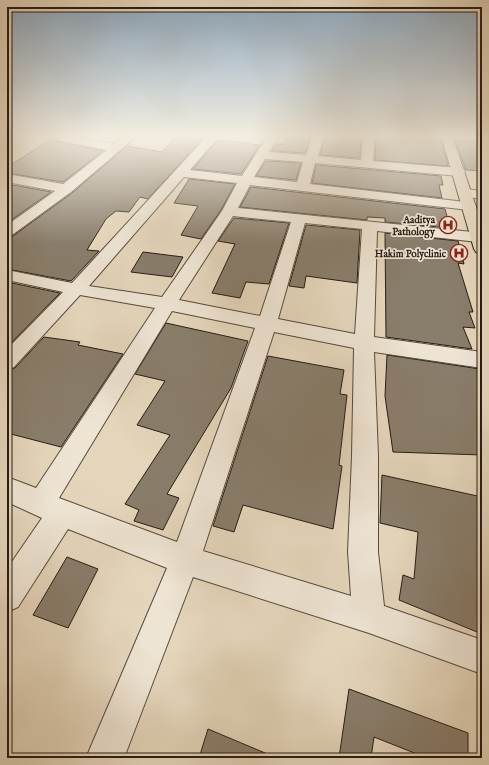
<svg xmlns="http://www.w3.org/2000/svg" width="489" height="765" viewBox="0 0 489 765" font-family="'IM FELL English',serif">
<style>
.building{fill:#897d6b;stroke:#261c14}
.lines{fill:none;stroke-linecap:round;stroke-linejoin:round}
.minor-casing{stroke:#564a3e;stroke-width:2}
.major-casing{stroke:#261c14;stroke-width:2}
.minor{fill:#eee4d3;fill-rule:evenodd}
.major{fill:#e5d6bb;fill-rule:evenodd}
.labels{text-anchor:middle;stroke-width:3.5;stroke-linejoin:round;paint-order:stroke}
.far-poi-label{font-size:10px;font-weight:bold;fill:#261c14;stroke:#eee4d3;text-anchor:end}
</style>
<rect width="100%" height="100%" fill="#e5d6bb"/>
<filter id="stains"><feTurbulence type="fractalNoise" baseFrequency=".005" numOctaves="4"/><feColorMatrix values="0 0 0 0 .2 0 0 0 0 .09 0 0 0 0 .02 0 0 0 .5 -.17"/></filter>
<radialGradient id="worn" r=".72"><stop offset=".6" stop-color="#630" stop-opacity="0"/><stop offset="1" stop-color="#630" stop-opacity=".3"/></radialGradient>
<path class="building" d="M 178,135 L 206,135 L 148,199 L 140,197 L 129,212 L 116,211 L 106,219 L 87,250 L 99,251 L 71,281 L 7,269 L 7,238 L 13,236 L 72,193 L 127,146 L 162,152 Z
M 287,135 L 311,135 L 305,153 L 272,151 L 276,144 L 284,144 Z
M 325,135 L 361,135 L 360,158 L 320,155 Z
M 376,135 L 407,135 L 408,138 L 441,140 L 448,166 L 375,160 Z
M 50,140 L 103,151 L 63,182 L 7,173 L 7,167 Z
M 218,140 L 260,145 L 241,174 L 193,169 Z
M 455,140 L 482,142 L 482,171 L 466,170 Z
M 266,161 L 301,163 L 296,180 L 256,176 Z
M 316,165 L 441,176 L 443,185 L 439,185 L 442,198 L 312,183 Z
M 189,179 L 235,184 L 221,210 L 201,239 L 181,235 L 198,206 L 174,203 Z
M 7,184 L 51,192 L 7,223 Z
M 251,187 L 445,209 L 450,228 L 385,222 L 385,218 L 367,217 L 367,220 L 240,207 Z
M 234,218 L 289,223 L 269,284 L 246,282 L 240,298 L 212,293 L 235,244 L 218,241 Z
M 306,225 L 360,230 L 357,283 L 306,276 L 304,288 L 289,286 Z
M 385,233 L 458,241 L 464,264 L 458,263 L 473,312 L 469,312 L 475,328 L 463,327 L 472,349 L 386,337 Z
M 143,252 L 183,257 L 172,277 L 131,272 Z
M 7,282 L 60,293 L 7,347 Z
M 166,323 L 248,341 L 231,388 L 167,494 L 179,498 L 163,530 L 134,521 L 139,510 L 125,504 L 170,435 L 137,425 L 165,381 L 135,374 Z
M 44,337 L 80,342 L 78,345 L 123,354 L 61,447 L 7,433 L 7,371 L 15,368 Z
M 387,355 L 480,369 L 482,374 L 482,455 L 393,452 L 385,396 Z
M 268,356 L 344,370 L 340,394 L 347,395 L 339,465 L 342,466 L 333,529 L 243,505 L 234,532 L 213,526 Z
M 382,475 L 482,497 L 482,634 L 399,600 L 403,575 L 414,579 L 418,532 L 380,523 Z
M 67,557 L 98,569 L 68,628 L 33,615 Z
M 349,689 L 468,733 L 468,758 L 427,758 L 374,737 L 371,758 L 339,758 Z
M 208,729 L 277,758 L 199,758 Z"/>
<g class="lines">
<defs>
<path id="minor" d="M 40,135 L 65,135 L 114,144 L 126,135 L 138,135 L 71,192 L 12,235 L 7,237 L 7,225 L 55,191 L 7,182 L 7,174 L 63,184 L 107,150 L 45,138 Z
M 208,135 L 220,135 L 190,170 L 242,176 L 268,135 L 279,135 L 269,152 L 306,155 L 313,135 L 324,135 L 318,156 L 361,160 L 363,135 L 375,135 L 373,161 L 459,168 L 464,169 L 465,172 L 464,175 L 459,176 L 315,163 L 310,184 L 474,203 L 476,206 L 474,209 L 469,210 L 250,185 L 238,208 L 482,233 L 482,241 L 478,242 L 377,231 L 374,337 L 482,352 L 482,368 L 374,352 L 378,456 L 378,552 L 384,606 L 482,640 L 482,674 L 369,633 L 193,577 L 124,758 L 86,758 L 167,568 L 68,529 L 18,607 L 7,612 L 7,569 L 42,518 L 7,502 L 7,477 L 36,488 L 155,308 L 80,295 L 14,367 L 7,370 L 7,349 L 63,292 L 7,280 L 7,270 L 72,283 ZM 265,159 L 303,162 L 297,182 L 254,177 ZM 184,177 L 237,183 L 222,211 L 162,297 L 89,286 ZM 233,216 L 291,222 L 260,316 L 179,300 ZM 305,223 L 362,229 L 355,334 L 278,319 ZM 172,311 L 255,328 L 177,542 L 59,498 ZM 274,332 L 354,348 L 352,456 L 348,552 L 351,596 L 203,551 Z
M 465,189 L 482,191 L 482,199 L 460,196 L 458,193 L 460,190 Z"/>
<path id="major" d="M 441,135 L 452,135 L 482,225 L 482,254 L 476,252 L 474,249 Z"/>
</defs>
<use href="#minor" class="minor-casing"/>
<use href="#major" class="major-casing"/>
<use href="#minor" class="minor"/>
<use href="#major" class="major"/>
</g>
<linearGradient id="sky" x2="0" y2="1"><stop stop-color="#8da8bf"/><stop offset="0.56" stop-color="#f3ede0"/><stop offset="1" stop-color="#f3ede0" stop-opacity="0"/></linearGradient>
<rect width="489" height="243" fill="url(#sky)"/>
<defs>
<symbol id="hospital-ring" viewBox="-11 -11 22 22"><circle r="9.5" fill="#eee4d3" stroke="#8f2418" stroke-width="1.5"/><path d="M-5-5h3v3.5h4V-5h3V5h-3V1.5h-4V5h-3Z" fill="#8f2418"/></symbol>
</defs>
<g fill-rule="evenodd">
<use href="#hospital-ring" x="438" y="215" width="20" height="20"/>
<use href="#hospital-ring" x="449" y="243" width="20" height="20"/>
</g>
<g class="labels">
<g class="far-poi-label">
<text x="435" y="223">Aaditya<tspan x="435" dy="12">Pathology</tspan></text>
<text x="446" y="257">Hakim Polyclinic</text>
</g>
</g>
<rect width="489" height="765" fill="none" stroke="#e5d6bb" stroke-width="24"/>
<rect x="8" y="8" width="473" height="749" fill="none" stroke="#261c14" stroke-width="2"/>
<rect x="12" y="12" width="465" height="741" fill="none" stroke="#261c14"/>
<rect width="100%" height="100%" filter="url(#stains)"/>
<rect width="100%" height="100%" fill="url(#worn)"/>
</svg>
